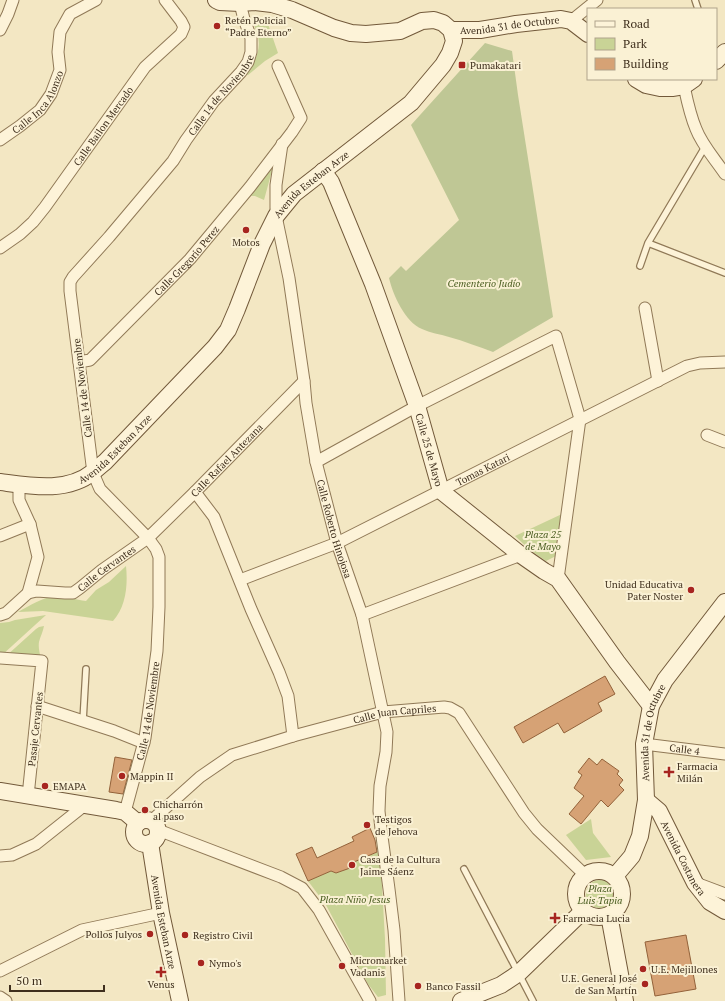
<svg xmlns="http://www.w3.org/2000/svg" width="725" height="1001" viewBox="0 0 725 1001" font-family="'PT Serif',serif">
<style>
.green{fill:#c9d396}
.cemetery{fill:#bfc795}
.building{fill:#d6a275;stroke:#93623a}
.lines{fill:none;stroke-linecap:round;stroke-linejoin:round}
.lane-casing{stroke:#907957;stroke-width:8}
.street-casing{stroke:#907957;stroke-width:13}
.secondary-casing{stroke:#72593a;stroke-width:18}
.lane{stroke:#fdf3d8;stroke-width:5.5}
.street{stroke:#fdf3d8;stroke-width:11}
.secondary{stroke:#fdf3d8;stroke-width:16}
.poi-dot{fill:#a72520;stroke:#faf1d4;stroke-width:1.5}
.labels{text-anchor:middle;stroke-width:4;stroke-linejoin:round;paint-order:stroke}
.poi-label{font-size:10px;fill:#3f2f1d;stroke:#faf1d4;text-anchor:start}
.street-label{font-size:10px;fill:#3f2f1d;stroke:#faf1d4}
.park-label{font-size:10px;font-style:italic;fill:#4b5e21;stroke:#faf1d4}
</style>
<rect width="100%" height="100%" fill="#f3e7c3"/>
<path class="green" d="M 253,23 L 268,24 L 278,53 L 265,61 L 248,75 L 247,75 C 258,55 264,45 253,23 Z
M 273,167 L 264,200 L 255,196 L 251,196 L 256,189 L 255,187 Z
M 562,514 L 556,556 L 546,561 L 530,550 L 515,536 Z
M 126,566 C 128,585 126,607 113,621 L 43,611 L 18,612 C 29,606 45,596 57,596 C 66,596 76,600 86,601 L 96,590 L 109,582 Z
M 46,615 L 1,656 L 0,656 L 0,623 L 9,622 L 15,620 Z
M 44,626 C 43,632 40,637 39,642 C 38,648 40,654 41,659 L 5,657 L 36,629 L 39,627 Z
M 591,819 L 593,833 L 611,857 L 586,860 L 566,835 Z
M 380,851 L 385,939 L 386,995 L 378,997 L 368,984 L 326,905 L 308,881 L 331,871 L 336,873 L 353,867 L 354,862 Z
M586 894a14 14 0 1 1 28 0a14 14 0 1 1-28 0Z"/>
<path class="cemetery" d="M 485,43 L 512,51 L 518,95 L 553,317 L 493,352 C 479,347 464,341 449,337 C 440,334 430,333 422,329 C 405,322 393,295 389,278 L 401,266 L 406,271 L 459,220 L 411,125 Z"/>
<path class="building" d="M 605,676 L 615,694 L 598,703 L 602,711 L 564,733 L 558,723 L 523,743 L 514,727 Z
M 115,757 L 132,760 L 123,794 L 109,792 Z
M 589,758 L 597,765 L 602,759 L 619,771 L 617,774 L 623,780 L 619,785 L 624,790 L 608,807 L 601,800 L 581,824 L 569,814 L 584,796 L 574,788 L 582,775 L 578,772 Z
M 370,828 L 375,840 L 377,852 L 354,862 L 353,867 L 336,873 L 331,871 L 308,881 L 296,854 L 312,847 L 317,858 L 354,841 L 352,837 Z
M 686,935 L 696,989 L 655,996 L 645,942 Z"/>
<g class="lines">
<defs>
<path id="lane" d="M 695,0 L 698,9
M 648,243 L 725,273
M 640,266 L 648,243 L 705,147
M 83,721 L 86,669
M 464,869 L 533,1001"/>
<g id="street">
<path d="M 571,21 L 597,0"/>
<path d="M 0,30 L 8,14 L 13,0"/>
<path d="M 684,86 C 687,100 690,115 696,129 C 702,145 715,159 725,174"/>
<path id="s1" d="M 0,140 L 20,126 L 40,110 L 51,94 L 60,70 L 58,52 L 60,32 L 70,14 L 96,0"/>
<path id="s2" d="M 282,144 L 276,185 L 276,216 L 289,278 L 304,381 L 306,403 L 316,462 L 337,543 L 362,615 L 387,732 L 386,752 L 380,786 L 379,811 L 381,829 L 389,889 L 394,930 L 399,1001"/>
<path id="s3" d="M 0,248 L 20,234 L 33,222 L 45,207 L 145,67 L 181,34 L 184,27 L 181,21 L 165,0"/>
<path d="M 645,308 L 658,381"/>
<path id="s4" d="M 79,362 L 90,360 L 190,259 L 250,187 L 292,132 L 301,118 L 278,66"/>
<path d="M 707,435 L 725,442"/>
<path d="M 316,462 L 417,406 L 556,336 L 580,419 L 558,579"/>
<path d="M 19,485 L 19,500 L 30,524 L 38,557 L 28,593"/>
<path d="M 195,492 L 214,517 L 251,609 L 279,672 L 288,696 L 293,736"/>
<path d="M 0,536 L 30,524"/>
<path id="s5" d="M 240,580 L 337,543 L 687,366 L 700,363 L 725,362"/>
<path id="s6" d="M 0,615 L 6,613 L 28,593 L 37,591 L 65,593 L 73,593 L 80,588 L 102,570 L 148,538 L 195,492 L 304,381"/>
<path d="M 362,615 L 521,555"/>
<path d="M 0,658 L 42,661 L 28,796"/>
<path d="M 37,706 L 114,731 L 144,743"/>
<path id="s7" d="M 644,744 L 725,754"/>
<path id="s8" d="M 125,812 L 145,738 L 157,651 L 159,607 L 159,557 L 156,549 L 148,538 L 100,489 L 93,473 L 70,291 L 70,282 L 73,277 L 109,237 L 173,161 L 186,140 L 214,101 L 241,72 L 248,62 L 251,52 L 251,38 L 244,19 L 239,0"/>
<path id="s9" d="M 151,821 L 200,777 L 232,755 L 293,736 L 383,712 L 444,707 L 450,708 L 459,713 L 524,813 L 537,829 L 585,875"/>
<path d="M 158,830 L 281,877 L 302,888 L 319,910 L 370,1001"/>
<path d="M 0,856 L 12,855 L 36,844 L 85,805"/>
<path d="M 696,883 L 725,894"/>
<path d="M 0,971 L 82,930 L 161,913"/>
<path d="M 0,997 L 6,1001"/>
</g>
<g id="secondary">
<path id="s10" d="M 451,30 L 480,30 L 516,24 L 561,19 L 571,21 L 588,34"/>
<path d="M 716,61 L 725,52"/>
<path d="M 636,79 L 646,85 L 660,88 L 672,88 L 684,86 L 694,79"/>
<path id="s11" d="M 323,171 L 331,182 L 373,284 L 417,406 L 441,491 L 521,555 L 544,571 L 558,579 L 617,662 L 651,706"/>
<path id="s12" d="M 0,482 C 31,486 67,493 93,472 C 97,469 101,465 105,462 L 215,347 L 228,330 L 237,309 L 262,244 L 276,216 L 294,194 L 411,103 L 443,65 L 450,53 L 454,41 L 451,30 L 443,23 L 434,20 L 422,21 L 400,31 L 366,34 L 351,33 L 334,28 L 292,10 L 272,4 L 255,2 L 240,3 L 220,2 L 216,0"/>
<path d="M 0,791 L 116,810 L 125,812 L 138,823"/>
<path id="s13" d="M 646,800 L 659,811 L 695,883 L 710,902 L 725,911"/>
<circle cx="146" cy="832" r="12"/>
<path id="s14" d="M 150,843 L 161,913 L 180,1001"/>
<circle cx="599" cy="894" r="23"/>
<path id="s15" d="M 615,876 L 632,856 L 640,836 L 646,800 L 644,744 L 651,706 L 665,680 L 725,602"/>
<path d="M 609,915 L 625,1001"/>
<path d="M 461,1001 L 501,985 L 519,973 L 583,911"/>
</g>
</defs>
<use href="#lane" class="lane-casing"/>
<use href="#street" class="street-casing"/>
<use href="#secondary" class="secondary-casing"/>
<use href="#lane" class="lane"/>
<use href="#street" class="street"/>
<use href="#secondary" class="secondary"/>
</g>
<g class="poi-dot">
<circle cx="217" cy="26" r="4"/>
<rect x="458" y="61" width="8" height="8" rx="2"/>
<circle cx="246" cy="230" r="4"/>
<circle cx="691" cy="590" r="4"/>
<path d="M667 766h4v4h4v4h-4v4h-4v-4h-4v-4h4z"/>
<circle cx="122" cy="776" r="4"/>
<circle cx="45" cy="786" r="4"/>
<circle cx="145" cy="810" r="4"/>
<circle cx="367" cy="825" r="4"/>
<circle cx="352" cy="865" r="4"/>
<path d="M553 912h4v4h4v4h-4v4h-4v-4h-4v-4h4z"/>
<circle cx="150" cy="934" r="4"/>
<circle cx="185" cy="935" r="4"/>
<circle cx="201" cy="963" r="4"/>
<circle cx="342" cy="966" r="4"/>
<circle cx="643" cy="969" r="4"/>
<path d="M159 966h4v4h4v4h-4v4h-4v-4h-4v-4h4z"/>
<circle cx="645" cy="984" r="4"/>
<circle cx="418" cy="986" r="4"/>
</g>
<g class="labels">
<g class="poi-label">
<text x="225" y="24">Retén Policial<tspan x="225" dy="12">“Padre Eterno”</tspan></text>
<text x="470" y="69">Pumakatari</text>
<text x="246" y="246" text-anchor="middle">Motos</text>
<text x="683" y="588" text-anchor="end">Unidad Educativa<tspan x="683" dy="12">Pater Noster</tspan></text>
<text x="677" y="770">Farmacia<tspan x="677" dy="12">Milán</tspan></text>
<text x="130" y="780">Mappin II</text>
<text x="53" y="790">EMAPA</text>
<text x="153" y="808">Chicharrón<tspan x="153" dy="12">al paso</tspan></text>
<text x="375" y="823">Testigos<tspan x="375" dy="12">de Jehova</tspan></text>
<text x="360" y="863">Casa de la Cultura<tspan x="360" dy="12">Jaime Sáenz</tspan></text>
<text x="563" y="922">Farmacia Lucia</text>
<text x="142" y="938" text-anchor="end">Pollos Julyos</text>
<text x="193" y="939">Registro Civil</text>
<text x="350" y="964">Micromarket<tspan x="350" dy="12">Vadanis</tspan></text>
<text x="209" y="967">Nymo's</text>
<text x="651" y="973">U.E. Mejillones</text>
<text x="637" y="982" text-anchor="end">U.E. General José<tspan x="637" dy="12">de San Martín</tspan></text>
<text x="161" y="988" text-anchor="middle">Venus</text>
<text x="426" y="990">Banco Fassil</text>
</g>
<g class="street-label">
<text dy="4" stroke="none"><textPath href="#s10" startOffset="59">Avenida 31 de Octubre</textPath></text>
<text dy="4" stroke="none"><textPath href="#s8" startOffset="800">Calle 14 de Noviembre</textPath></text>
<text dy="4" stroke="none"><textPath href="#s1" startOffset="55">Calle Inca Alonzo</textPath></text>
<text dy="4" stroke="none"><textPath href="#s3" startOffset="161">Calle Bailon Mercado</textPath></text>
<text dy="4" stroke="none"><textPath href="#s12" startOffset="464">Avenida Esteban Arze</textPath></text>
<text dy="4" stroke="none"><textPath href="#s4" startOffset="150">Calle Gregorio Perez</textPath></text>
<text transform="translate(82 388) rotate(-97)" y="4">Calle 14 de Noviembre</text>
<text dy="4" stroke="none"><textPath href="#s12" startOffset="128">Avenida Esteban Arze</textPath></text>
<text dy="4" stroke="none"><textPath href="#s11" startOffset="299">Calle 25 de Mayo</textPath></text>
<text dy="4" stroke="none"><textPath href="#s6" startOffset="285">Calle Rafael Antezana</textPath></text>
<text dy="4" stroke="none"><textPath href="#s5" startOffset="267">Tomas Katari</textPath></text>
<text dy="4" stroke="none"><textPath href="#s2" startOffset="391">Calle Roberto Hinojosa</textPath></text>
<text dy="4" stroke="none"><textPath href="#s6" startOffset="123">Calle Cervantes</textPath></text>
<text dy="4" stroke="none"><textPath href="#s8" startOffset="104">Calle 14 de Noviembre</textPath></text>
<text dy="4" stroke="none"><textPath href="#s9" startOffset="273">Calle Juan Capriles</textPath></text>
<text transform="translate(35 729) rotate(-84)" y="4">Pasaje Cervantes</text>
<text dy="4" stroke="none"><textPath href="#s15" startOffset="153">Avenida 31 de Octubre</textPath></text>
<text dy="4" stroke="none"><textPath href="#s7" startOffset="41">Calle 4</textPath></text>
<text dy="4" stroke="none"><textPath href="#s13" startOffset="70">Avenida Costanera</textPath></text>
<text dy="4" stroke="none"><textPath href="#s14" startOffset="80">Avenida Esteban Arze</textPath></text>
</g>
<g class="park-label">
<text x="484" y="287">Cementerio Judío</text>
<text x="543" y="538">Plaza 25<tspan x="543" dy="12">de Mayo</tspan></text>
<text x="600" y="892">Plaza<tspan x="600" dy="12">Luis Tapia</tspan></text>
<text x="355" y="903">Plaza Niño Jesus</text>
</g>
</g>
<rect x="587" y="8" width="130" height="72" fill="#faf1d4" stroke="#afa38b"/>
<rect x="595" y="21" width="20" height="6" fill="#fdf3d8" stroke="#afa38b"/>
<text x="623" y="28" font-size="12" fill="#3f2f1d">Road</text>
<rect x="595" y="38" width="20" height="12" fill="#c9d396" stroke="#afa38b"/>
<text x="623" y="48" font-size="12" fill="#3f2f1d">Park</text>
<rect x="595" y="58" width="20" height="12" fill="#d6a275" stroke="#afa38b"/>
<text x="623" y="68" font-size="12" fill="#3f2f1d">Building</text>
<path d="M10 985v6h94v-6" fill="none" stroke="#3f2f1d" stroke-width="2"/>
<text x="16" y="985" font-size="12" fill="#3f2f1d" stroke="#faf1d4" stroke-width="3" paint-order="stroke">50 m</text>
</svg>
